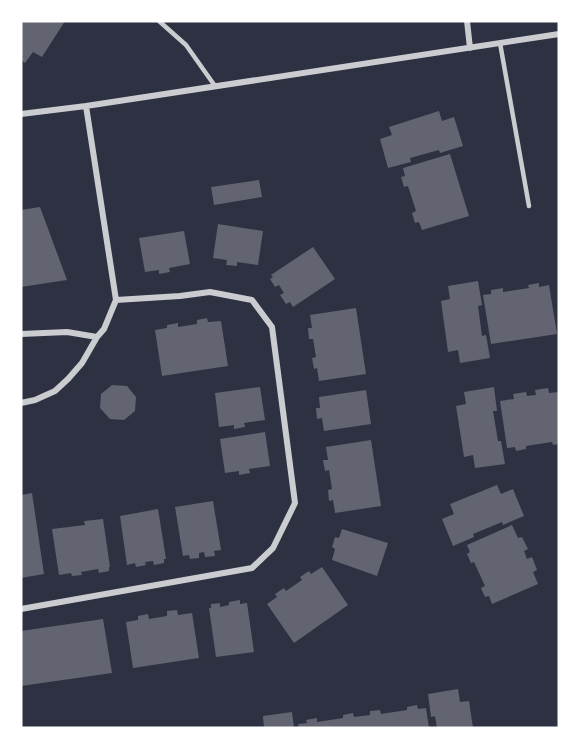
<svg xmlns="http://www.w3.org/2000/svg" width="580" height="749" viewBox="0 0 580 749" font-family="Commissioner,sans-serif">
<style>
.building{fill:#626471}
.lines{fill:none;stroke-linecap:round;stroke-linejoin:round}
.service{stroke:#caccd0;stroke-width:4.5}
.minor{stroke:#caccd0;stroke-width:6}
</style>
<rect width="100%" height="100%" fill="#2d3142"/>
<path class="building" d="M 21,21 L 65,21 L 42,57 L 33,52 L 25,63 L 21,60 Z
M 439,111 L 442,121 L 454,117 L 463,146 L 440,153 L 439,150 L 410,158 L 411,162 L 388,168 L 380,139 L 392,135 L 389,127 Z
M 450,154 L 469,216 L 422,230 L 419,222 L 415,223 L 412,213 L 416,211 L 408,186 L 404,187 L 401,177 L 405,176 L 403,168 Z
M 259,180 L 262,197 L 214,205 L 211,187 Z
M 40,207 L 67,280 L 21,287 L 21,210 Z
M 218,224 L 263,231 L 258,265 L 237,262 L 237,266 L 226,265 L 227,260 L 213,258 Z
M 184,231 L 190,264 L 169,268 L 170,272 L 159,274 L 159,270 L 145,272 L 139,238 Z
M 313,247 L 335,279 L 293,307 L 290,302 L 286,304 L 280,295 L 284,293 L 279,285 L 275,287 L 270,279 L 273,277 L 271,275 Z
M 478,281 L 482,305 L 478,306 L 482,336 L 486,335 L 490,358 L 460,363 L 458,350 L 448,352 L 441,301 L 450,299 L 448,286 Z
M 539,283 L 539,287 L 549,285 L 557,334 L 491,344 L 483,295 L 491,294 L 491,290 L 503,288 L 503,292 L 529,288 L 528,285 Z
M 356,308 L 366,374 L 319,381 L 317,368 L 314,369 L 312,358 L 316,357 L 313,339 L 309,339 L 308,328 L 312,328 L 310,315 Z
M 207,318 L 208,322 L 221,321 L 228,366 L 162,376 L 155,330 L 167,328 L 167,325 L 178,323 L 178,327 L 197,324 L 197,320 Z
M 112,385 L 127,386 L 136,397 L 135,411 L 124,420 L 110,419 L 100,408 L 101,394 Z
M 260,387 L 265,420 L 244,423 L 245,427 L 234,429 L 234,425 L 219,427 L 215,393 Z
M 494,387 L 497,411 L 493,411 L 498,441 L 501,441 L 505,464 L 475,468 L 473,455 L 464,457 L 456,406 L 466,404 L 464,392 Z
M 548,388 L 549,393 L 559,392 L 559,444 L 553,445 L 552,442 L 526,446 L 526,449 L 516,451 L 515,447 L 507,448 L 500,401 L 514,399 L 513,394 L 526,392 L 527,396 L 536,395 L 535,390 Z
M 366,390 L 371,424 L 324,431 L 322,418 L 317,419 L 316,408 L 320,408 L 319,397 Z
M 265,432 L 270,466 L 249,469 L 250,473 L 239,475 L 239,471 L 225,473 L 220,439 Z
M 371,440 L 381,506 L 335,513 L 333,500 L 329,501 L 328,490 L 332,489 L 329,470 L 325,471 L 323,460 L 328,460 L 326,447 Z
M 497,485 L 501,494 L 513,489 L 524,516 L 503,525 L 502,522 L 473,534 L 474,537 L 453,546 L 442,519 L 454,514 L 450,504 Z
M 32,493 L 44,574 L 21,578 L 21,495 Z
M 213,501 L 221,550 L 214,551 L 215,556 L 205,557 L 204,552 L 199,553 L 199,558 L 190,559 L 189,555 L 183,556 L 175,507 Z
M 158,509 L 166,559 L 164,559 L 164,563 L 154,565 L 153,561 L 145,562 L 146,565 L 136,567 L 135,563 L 127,565 L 120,516 Z
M 103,519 L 110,567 L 109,567 L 109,571 L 99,573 L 98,569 L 81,572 L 82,575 L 72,576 L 71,573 L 59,575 L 52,529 L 85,525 L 84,521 Z
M 512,525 L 518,538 L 522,537 L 528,549 L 524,551 L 527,559 L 532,557 L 537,570 L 533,572 L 538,584 L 492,604 L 489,596 L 485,597 L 481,588 L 485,586 L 474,562 L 471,563 L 467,554 L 470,552 L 467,545 Z
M 342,529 L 388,543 L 377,576 L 332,560 L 335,549 L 332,547 L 335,537 L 339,538 Z
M 322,567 L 348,605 L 294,643 L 267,604 L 277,597 L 275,594 L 284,588 L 286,591 L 302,580 L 300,577 L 309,571 L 311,574 Z
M 240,600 L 240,604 L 247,603 L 254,652 L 216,657 L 209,608 L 211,608 L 211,604 L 220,603 L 220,607 L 229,605 L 229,602 Z
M 177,610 L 178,615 L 192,613 L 199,658 L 133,668 L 126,622 L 138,620 L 138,616 L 148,614 L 149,619 L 167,616 L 167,611 Z
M 103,619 L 112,673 L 21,686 L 21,631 Z
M 458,689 L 460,702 L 469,701 L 473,728 L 437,728 L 435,716 L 431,717 L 428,694 Z
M 417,705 L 418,709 L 426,708 L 429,728 L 299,728 L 298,724 L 307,723 L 306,720 L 317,718 L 317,722 L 343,718 L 343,715 L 353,713 L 354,717 L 370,715 L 370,711 L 380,710 L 381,714 L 407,710 L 407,707 Z
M 292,712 L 294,728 L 264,728 L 263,716 Z"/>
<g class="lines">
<path class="service" d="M 159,21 L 186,45 L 215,86
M 500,43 L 529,206"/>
<path class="minor" d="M 467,21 L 470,48
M 21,114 L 86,106 L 559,34
M 21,334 L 67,332 L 97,337
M 21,403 L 35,400 L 55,391 L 68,379 L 82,363 L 97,337 L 104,329 L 116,300 L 86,106
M 21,609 L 252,568 L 273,548 L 295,503 L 272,327 L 252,300 L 210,292 L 180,296 L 116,300"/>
</g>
<rect width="580" height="749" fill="none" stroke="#ffffff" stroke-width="45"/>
</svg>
